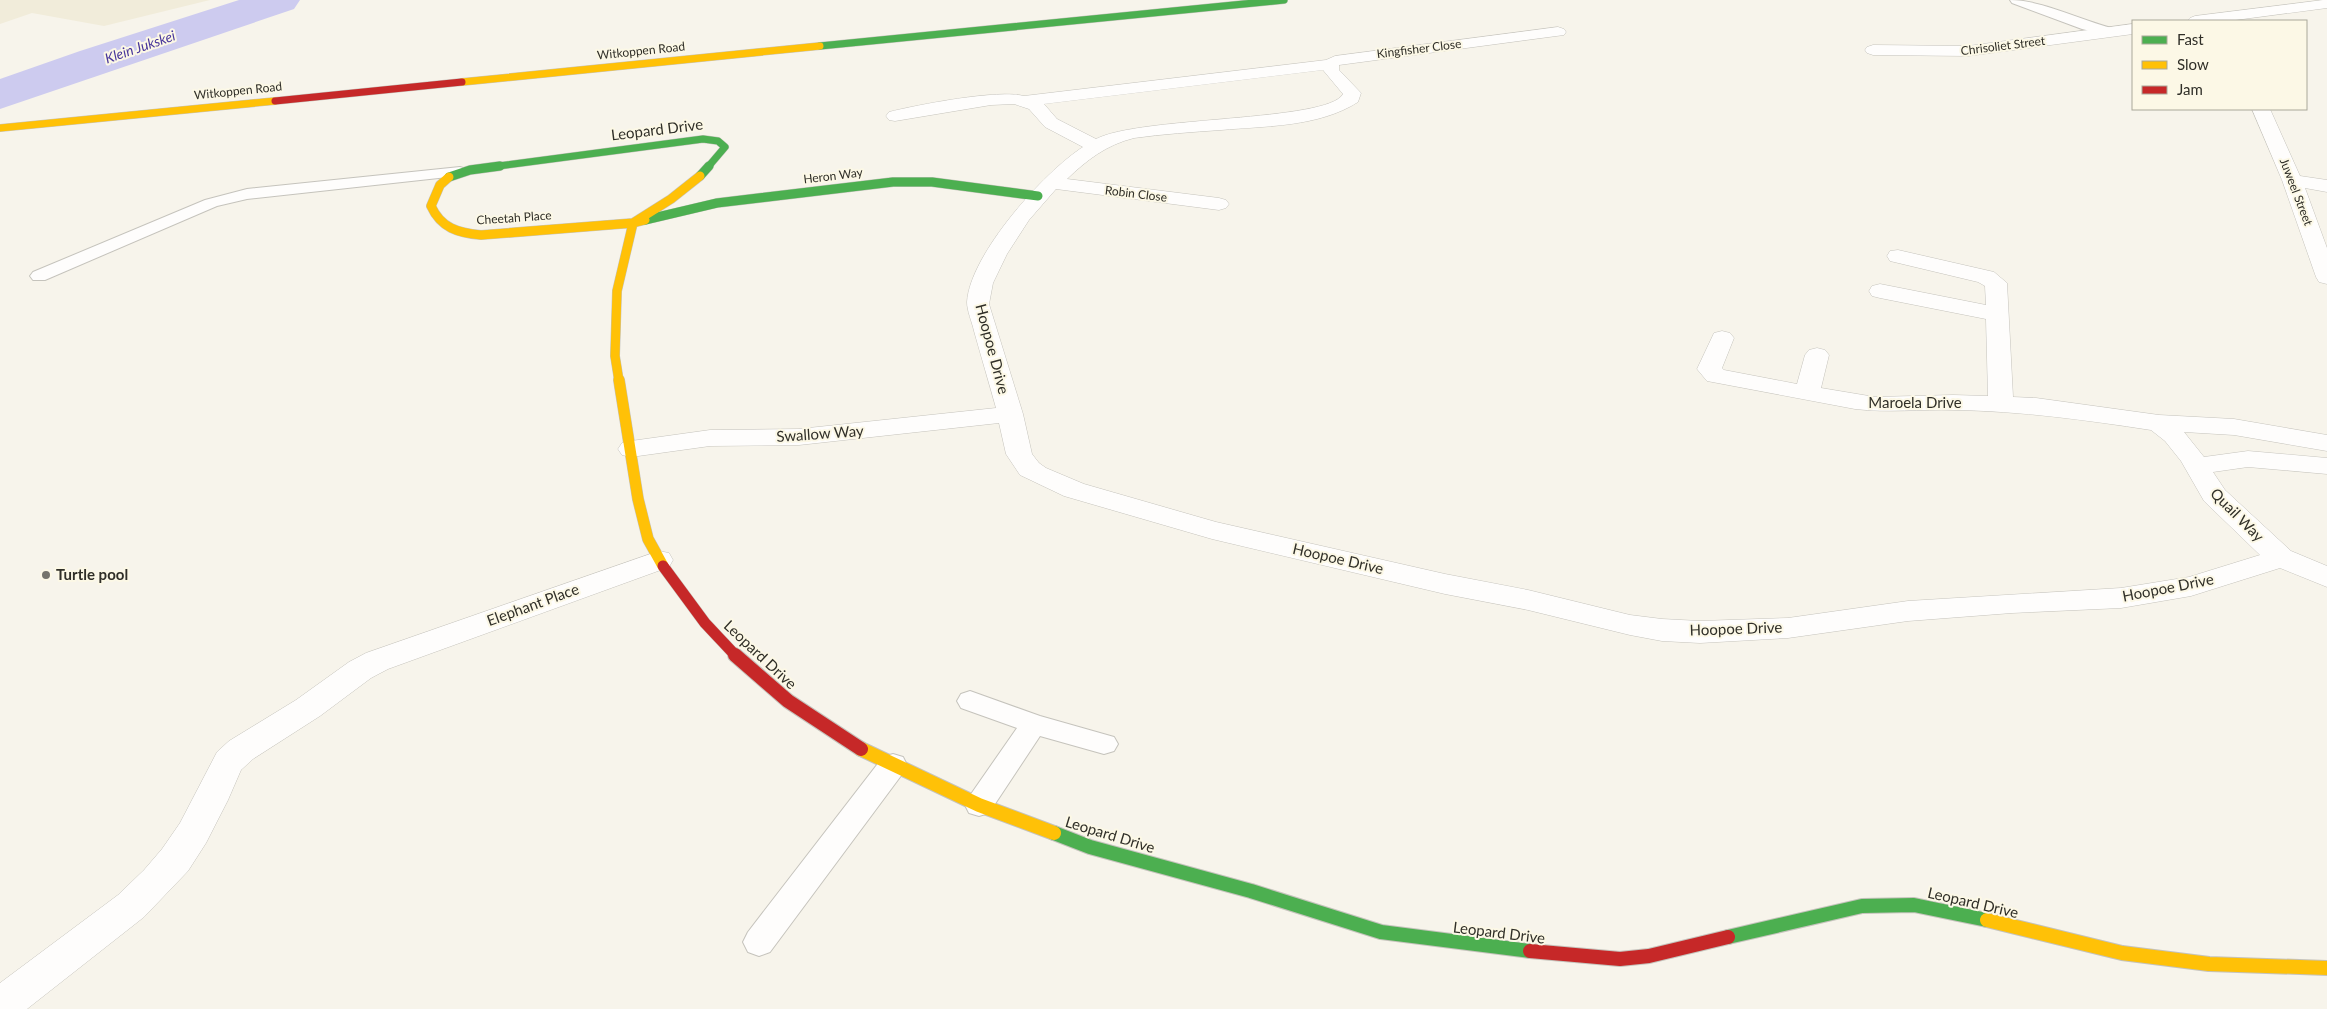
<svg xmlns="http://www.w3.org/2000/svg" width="2327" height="1009" viewBox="0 0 2327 1009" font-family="Lato,sans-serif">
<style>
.built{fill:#f1ecda}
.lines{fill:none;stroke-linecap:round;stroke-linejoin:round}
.river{fill:#cdcbef;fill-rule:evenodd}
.lane-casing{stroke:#c5c3bc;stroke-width:2}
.street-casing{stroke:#c5c3bc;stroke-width:1}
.fast-far2-casing{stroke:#c5c3bc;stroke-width:8}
.fast-far1-casing{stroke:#c5c3bc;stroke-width:10}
.fast-casing{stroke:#c5c3bc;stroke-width:16}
.slow-far3-casing{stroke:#c5c3bc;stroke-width:8}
.slow-far2-casing{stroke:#c5c3bc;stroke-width:10}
.slow-far1-casing{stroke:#c5c3bc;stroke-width:12}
.slow-casing{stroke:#c5c3bc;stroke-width:16}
.jam-far2-casing{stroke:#c5c3bc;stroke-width:8}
.jam-far1-casing{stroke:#c5c3bc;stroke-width:12}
.jam-casing{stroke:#c5c3bc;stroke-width:16}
.lane{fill:#fefdfc;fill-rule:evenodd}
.street{fill:#fefdfc;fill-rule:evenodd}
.fast-far2{stroke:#4caf50;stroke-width:7}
.fast-far1{stroke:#4caf50;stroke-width:9}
.fast{stroke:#4caf50;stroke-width:14}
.slow-far3{stroke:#ffc107;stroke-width:7}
.slow-far2{stroke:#ffc107;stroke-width:9}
.slow-far1{stroke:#ffc107;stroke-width:11}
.slow{stroke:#ffc107;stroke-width:14}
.jam-far2{stroke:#c62828;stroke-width:7}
.jam-far1{stroke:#c62828;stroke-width:11}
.jam{stroke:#c62828;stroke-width:14}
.poi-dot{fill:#76746c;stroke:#fcf8e6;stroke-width:2}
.labels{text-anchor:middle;stroke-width:4;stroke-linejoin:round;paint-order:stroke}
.far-street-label{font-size:12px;fill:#302f28;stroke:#fcf8e6}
.far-water-label{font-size:14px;font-style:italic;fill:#48369b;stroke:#fcf8e6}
.street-label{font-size:15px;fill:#302f28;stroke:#fcf8e6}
.poi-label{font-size:15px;font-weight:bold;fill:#302f28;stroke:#fcf8e6;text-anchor:start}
</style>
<rect width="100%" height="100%" fill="#f7f4eb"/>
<path class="built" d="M 0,0 L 210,0 L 104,26 L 32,13 L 0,24 Z"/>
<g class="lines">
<path class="river" d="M 239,0 L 300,0 L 294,9 L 0,109 L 0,79 L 80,51 Z"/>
<defs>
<path id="lane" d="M 2010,0 C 2042,0 2082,21 2116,29 L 2117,32 L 2111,36 L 2082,29 L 2012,3 Z
M 460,167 L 466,169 L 468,172 L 466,175 L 247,199 L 217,206 L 45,280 L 33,280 L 30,276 L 33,272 L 205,200 L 247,189 Z
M 970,691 L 1040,716 L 1114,737 L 1118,744 L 1114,751 L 1104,754 L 1040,736 L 989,813 L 979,816 L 969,813 L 965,805 L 969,797 L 1017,728 L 961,708 L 957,701 L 961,694 Z
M 893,754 L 903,757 L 907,765 L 903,773 L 770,952 L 759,956 L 748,952 L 743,942 L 748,932 L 883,757 Z"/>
<path id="street" d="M 2323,0 L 2327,0 L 2327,8 L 2228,21 L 2187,21 L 2190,18 L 2195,16 Z
M 2133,24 L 2133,34 L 1968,56 L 1873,55 L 1867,53 L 1865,50 L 1867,47 L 1873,45 L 1968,46 Z
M 1558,27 L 1564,29 L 1566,32 L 1564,35 L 1339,65 L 1339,70 L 1361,93 L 1358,102 C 1319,127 1266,126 1221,130 C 1192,132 1163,134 1134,138 C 1106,145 1087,160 1067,179 L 1219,198 L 1226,200 L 1229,204 L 1226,208 L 1219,210 L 1056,189 L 1029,220 L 1007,254 L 993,283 L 989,304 L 1023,414 L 1032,454 L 1039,463 L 1046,468 L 1084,484 L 1216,522 L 1445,574 L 1528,590 L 1630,615 L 1662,619 L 1700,621 L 1788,618 L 1908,601 L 2121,588 L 2189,577 L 2260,555 L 2204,501 L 2181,461 L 2165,441 L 2151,430 C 2086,420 2021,411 1954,410 C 1921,409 1888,413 1855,409 L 1707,381 L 1697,369 L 1714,333 L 1722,331 L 1730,333 L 1734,338 L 1722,368 L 1724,370 L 1797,384 L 1805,355 L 1809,350 L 1817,348 L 1825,350 L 1829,355 L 1821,388 L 1875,397 L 1953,395 L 1988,396 L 1986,319 L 1880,298 L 1872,296 L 1869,291 L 1872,286 L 1880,284 L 1986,305 L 1985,286 L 1978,282 L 1890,261 L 1887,256 L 1890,251 L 1898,250 L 1994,272 L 2007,283 L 2013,397 L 2036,398 L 2159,415 L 2234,419 L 2327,435 L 2327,451 L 2234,435 L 2184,432 L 2204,457 L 2248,451 L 2327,458 L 2327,474 L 2248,467 L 2213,472 L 2225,490 L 2291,551 L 2327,566 L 2327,587 L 2280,568 L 2191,596 L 2121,608 L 2012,613 L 1908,621 L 1788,638 L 1700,643 L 1662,641 L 1630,635 L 1528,610 L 1445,594 L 1212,539 L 1064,496 L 1020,475 L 1006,454 L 999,423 L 799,445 L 710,446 L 631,457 L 622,455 L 618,449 L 622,443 L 631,441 L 710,430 L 799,429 L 996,408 C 989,382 981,357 974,331 C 972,322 967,311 967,302 C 970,254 1044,172 1083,147 L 1045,127 L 1029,109 L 1014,104 L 991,105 L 895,121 L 889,120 L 886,116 L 889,112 C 917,105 999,89 1024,96 L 1326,60 L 1335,56 ZM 1323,70 L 1343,94 C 1328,122 1140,116 1096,139 L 1057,119 L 1044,104 Z
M 2252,109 L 2270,109 L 2300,176 L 2327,180 L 2327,192 L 2305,188 L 2327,248 L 2327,284 L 2319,282 L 2316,277 L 2282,180 Z
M 659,551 L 669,553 L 673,560 L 669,567 L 388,669 L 371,678 L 320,716 L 253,759 L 241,770 L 228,800 L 206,843 L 188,871 L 144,917 L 27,1009 L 0,1009 L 0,983 L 118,895 L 144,870 L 162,849 L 180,823 L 217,752 L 229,741 L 296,700 L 349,662 L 366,653 Z"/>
<path id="fast-far2" d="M 820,46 L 1284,0
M 491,167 L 703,139 L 718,141 L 725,147 L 708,167"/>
<path id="fast-far1" d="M 700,176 L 709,166
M 449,177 L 470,170 L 500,166
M 645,220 L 717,203 L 893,182 L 932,182 L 1038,196"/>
<path id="fast" d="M 1054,833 L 1090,847 L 1251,891 L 1381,932 L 1530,951
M 1728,937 L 1862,906 L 1914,905 L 1987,920"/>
<path id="slow-far3" d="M 462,82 L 820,46
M 0,128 L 275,101"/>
<path id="slow-far2" d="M 449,177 L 440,185 L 431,206 C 441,228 458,233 481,235 L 633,223 L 645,220
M 619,381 L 615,356 L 617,291 L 633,223 L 671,199 L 700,176"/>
<path id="slow-far1" d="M 619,380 L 638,499 L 648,539 L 663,566"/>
<path id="slow" d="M 861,749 L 979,805 L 1054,833
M 1987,920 L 2122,953 L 2209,964 L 2327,968"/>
<path id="jam-far2" d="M 275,101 L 462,82"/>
<path id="jam-far1" d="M 663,566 L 705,623 L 736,656"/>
<path id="jam" d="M 735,655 L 788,701 L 861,749
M 1530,951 L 1620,959 L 1649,956 L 1728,937"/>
</defs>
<use href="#lane" class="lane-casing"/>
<use href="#street" class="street-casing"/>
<use href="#fast-far2" class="fast-far2-casing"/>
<use href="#fast-far1" class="fast-far1-casing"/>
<use href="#fast" class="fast-casing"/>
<use href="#slow-far3" class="slow-far3-casing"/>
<use href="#slow-far2" class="slow-far2-casing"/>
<use href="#slow-far1" class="slow-far1-casing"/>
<use href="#slow" class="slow-casing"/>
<use href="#jam-far2" class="jam-far2-casing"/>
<use href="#jam-far1" class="jam-far1-casing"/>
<use href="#jam" class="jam-casing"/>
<use href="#lane" class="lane"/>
<use href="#street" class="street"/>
<use href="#fast-far2" class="fast-far2"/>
<use href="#fast-far1" class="fast-far1"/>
<use href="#fast" class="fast"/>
<use href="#slow-far3" class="slow-far3"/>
<use href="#slow-far2" class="slow-far2"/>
<use href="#slow-far1" class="slow-far1"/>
<use href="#slow" class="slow"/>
<use href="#jam-far2" class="jam-far2"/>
<use href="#jam-far1" class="jam-far1"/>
<use href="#jam" class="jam"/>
</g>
<circle class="poi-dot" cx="46" cy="575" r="5"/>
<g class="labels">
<g class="far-street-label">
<text transform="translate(2003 46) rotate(-7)" y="4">Chrisoliet Street</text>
<text transform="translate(1419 49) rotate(-7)" y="4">Kingfisher Close</text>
<text transform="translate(641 51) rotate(-6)" y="4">Witkoppen Road</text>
<text transform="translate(238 91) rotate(-6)" y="4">Witkoppen Road</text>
<text transform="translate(833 176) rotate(-7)" y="4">Heron Way</text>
<text transform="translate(2296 192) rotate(69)" y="4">Juweel Street</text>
<text transform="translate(1136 194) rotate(7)" y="4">Robin Close</text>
<text transform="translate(514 218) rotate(-4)" y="4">Cheetah Place</text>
</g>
<g class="far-water-label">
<text transform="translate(140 47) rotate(-19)" y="5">Klein Jukskei</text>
</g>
<g class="street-label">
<text transform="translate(657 130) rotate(-7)" y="5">Leopard Drive</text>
<text transform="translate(992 349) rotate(75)" y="5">Hoopoe Drive</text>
<text x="1915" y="408">Maroela Drive</text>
<text transform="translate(820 434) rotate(-4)" y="5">Swallow Way</text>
<text transform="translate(2237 515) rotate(45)" y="5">Quail Way</text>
<text transform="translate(1338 559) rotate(13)" y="5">Hoopoe Drive</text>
<text transform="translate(2168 588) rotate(-11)" y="5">Hoopoe Drive</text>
<text transform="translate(533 605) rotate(-20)" y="5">Elephant Place</text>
<text transform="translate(1736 629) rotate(-2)" y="5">Hoopoe Drive</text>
<text transform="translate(760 655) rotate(43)" y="5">Leopard Drive</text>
<text transform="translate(1110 835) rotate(17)" y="5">Leopard Drive</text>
<text transform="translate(1973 903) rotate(13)" y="5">Leopard Drive</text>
<text transform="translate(1499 933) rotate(7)" y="5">Leopard Drive</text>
</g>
<g class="poi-label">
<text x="56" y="580">Turtle pool</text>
</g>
</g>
<rect x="2132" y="20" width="175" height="90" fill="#fcf8e6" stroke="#aaa89a"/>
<rect x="2142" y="36" width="25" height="8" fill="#4caf50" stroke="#aaa89a"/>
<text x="2177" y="45" font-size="15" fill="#302f28">Fast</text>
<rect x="2142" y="61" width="25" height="8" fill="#ffc107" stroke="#aaa89a"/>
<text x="2177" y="70" font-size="15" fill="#302f28">Slow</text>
<rect x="2142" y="86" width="25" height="8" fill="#c62828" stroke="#aaa89a"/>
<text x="2177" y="95" font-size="15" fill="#302f28">Jam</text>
</svg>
